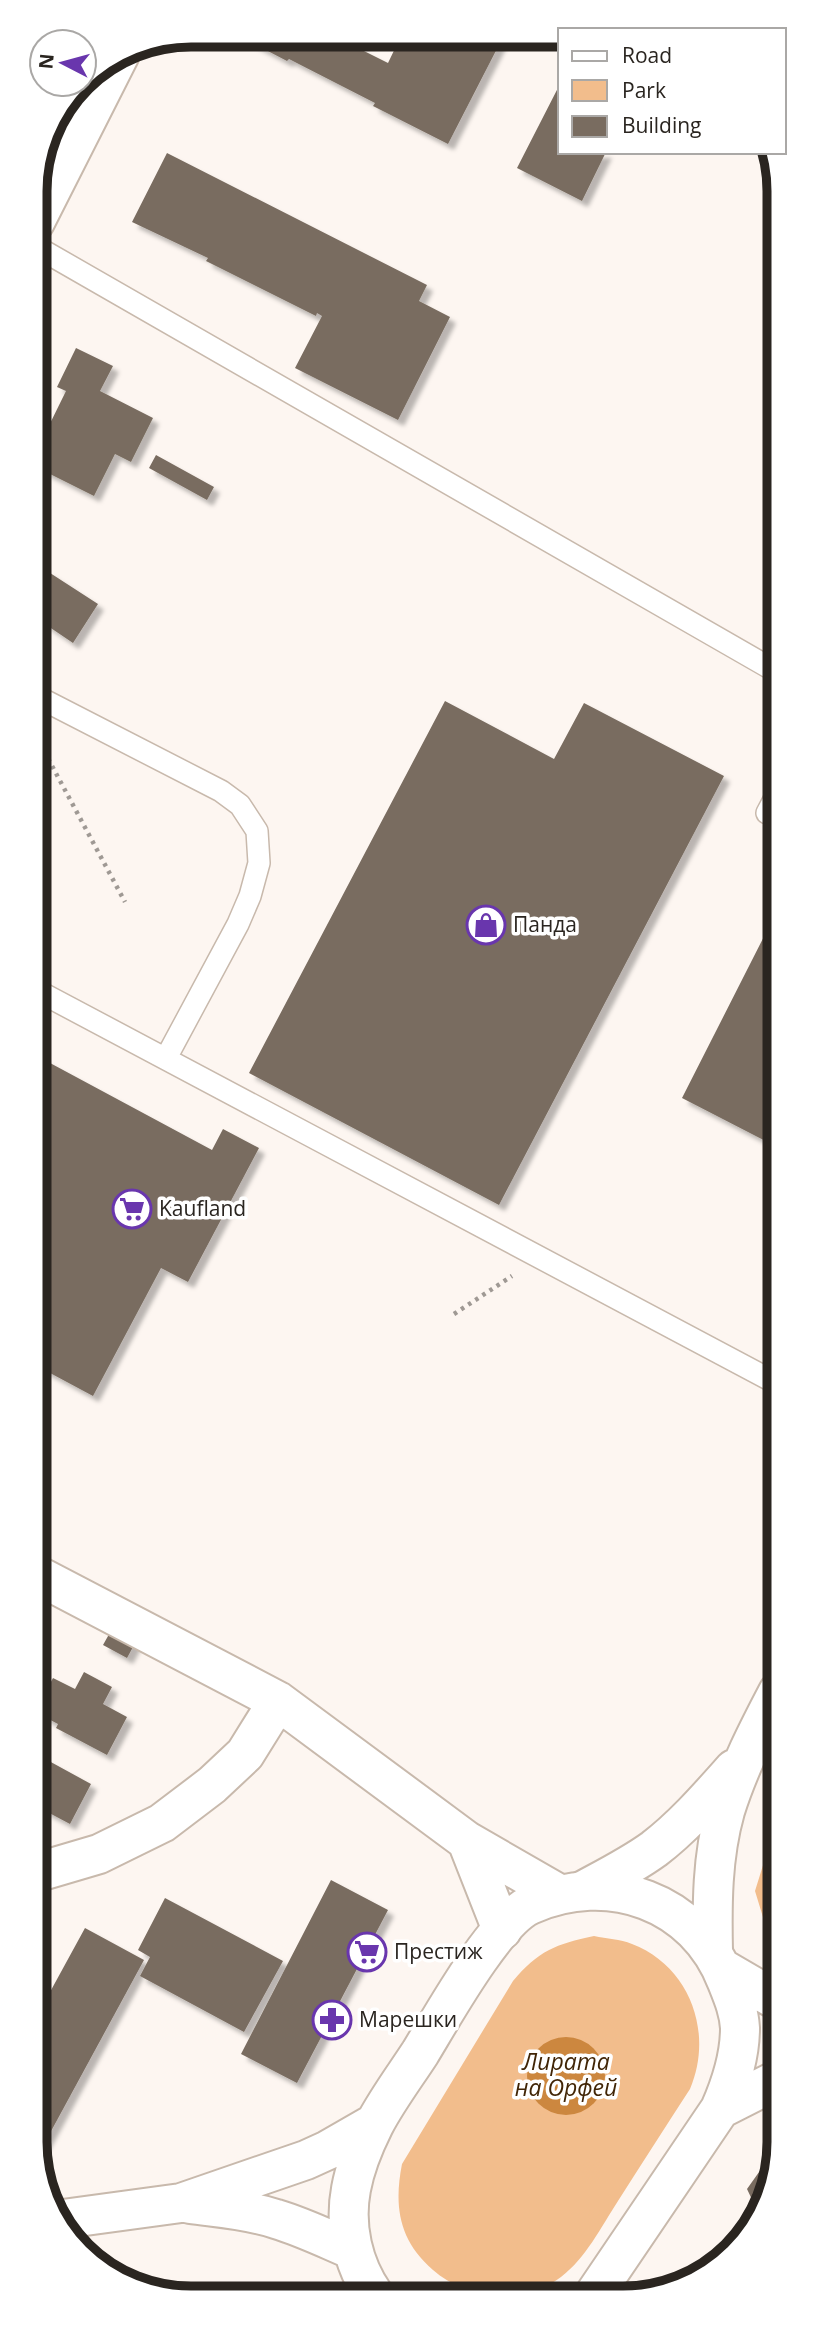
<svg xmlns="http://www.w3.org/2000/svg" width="814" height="2333" viewBox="0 0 814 2333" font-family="'Open Sans',sans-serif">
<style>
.green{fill:#f2bd8c}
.water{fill:#cc873f}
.building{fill:#796c60;filter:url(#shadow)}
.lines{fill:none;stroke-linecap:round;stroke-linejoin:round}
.service-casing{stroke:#c8b9ac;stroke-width:24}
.minor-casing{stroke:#c8b9ac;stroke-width:42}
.tertiary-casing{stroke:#c8b9ac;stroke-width:42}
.primary-casing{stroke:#c8b9ac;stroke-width:42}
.path{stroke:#9f9994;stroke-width:4.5;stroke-dasharray:3.5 5;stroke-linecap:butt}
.service{stroke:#fff;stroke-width:21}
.minor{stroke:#fff;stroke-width:38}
.tertiary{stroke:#fff;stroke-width:38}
.primary{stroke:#fff;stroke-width:38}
.labels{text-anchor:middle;stroke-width:7;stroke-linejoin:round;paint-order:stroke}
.poi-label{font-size:21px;fill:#2a2520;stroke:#fff;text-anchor:start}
.water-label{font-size:23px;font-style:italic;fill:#412506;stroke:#fff}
.rim{fill:none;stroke:#2a2520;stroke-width:9}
</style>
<defs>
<filter id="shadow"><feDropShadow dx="6" dy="6" stdDeviation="2" flood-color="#0004"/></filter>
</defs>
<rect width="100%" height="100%" fill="#fdf6f1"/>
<path class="green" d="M 778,1817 L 778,1944 L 770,1940 L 755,1891 Z
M 594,1936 C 607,1939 620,1939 632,1944 C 690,1966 714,2033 690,2089 C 666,2126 642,2163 618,2201 C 601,2227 586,2258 561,2277 C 523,2305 467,2300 433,2270 C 398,2240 394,2205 402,2164 L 513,1981 C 538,1951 556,1944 594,1936 Z"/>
<path class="water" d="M527 2076a39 39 0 1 1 78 0a39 39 0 1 1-78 0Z"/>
<path class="building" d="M 237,35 L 334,36 L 388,63 L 401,36 L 503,37 L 448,144 L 373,106 L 375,103 L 289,59 L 287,61 Z
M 560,84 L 560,152 L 606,152 L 582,201 L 517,168 Z
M 167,153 L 427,285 L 419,301 L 450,317 L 398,420 L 295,368 L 322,316 L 317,313 L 316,316 L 206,261 L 208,258 L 132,222 Z
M 76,348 L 113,366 L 100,391 L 153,418 L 131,462 L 115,454 L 94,496 L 36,467 L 36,452 L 66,391 L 57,387 Z
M 156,455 L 214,487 L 207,500 L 149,468 Z
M 47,571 L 98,604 L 73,643 L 36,618 L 36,588 Z
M 445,701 L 554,759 L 584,703 L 724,776 L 499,1205 L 249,1073 Z
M 777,911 L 777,1147 L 682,1098 Z
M 37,1056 L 212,1150 L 223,1129 L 259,1148 L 188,1282 L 161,1268 L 93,1396 L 37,1366 Z
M 117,1620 L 140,1634 L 127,1658 L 103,1645 Z
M 84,1672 L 112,1687 L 103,1704 L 127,1717 L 107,1755 L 56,1728 L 58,1724 L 37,1713 L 37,1708 L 53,1678 L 75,1689 Z
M 38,1755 L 91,1784 L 70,1824 L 38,1807 Z
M 331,1880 L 388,1910 L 297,2083 L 241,2054 Z
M 165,1898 L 283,1961 L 244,2032 L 140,1976 L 150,1957 L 138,1950 Z
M 85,1928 L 144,1960 L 43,2146 L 38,2143 L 38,2014 Z
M 774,2164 L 756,2208 L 747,2189 L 764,2165 Z"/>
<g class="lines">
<defs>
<path id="service" d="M 35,246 L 777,672
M 36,696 L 221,791 L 240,805 L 257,831 L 259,863 L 250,896 L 238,924 L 166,1058
M 767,813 L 777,794
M 36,990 L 778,1384"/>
<path id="minor" d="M 35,222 L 120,54
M 37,1575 L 278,1701 L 467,1841 L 559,1894
M 467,1841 L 502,1930
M 38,1872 L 99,1854 L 162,1823 L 212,1785 L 245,1754 L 278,1701"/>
<path id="tertiary" d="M 584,1890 C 608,1877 632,1865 654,1849 C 684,1826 709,1797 734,1769
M 713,1952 C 712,1905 712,1857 725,1811 C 738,1769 758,1730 778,1692"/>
<path id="primary" d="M 723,1969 L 778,2001
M 720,2109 L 779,2079
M 190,2204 C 219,2208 249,2210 276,2219 C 303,2227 327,2239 353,2250
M 63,2219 L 181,2203 L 306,2160 L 328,2150 L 375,2123
M 374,2295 C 353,2265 344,2226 351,2189 C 355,2167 364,2145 374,2125 C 387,2100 405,2076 420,2053 C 442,2017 495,1921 530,1905 C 608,1870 696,1901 727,1982 C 733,1997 739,2011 740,2028 C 740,2056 731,2084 720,2109 L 594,2295"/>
</defs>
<use href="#service" class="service-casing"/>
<use href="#minor" class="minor-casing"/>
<use href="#tertiary" class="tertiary-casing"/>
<use href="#primary" class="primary-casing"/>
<path class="path" d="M 36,736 L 125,902
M 454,1314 L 512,1276"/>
<use href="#service" class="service"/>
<use href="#minor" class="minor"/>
<use href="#tertiary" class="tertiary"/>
<use href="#primary" class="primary"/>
</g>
<defs>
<symbol id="shop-ring" viewBox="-11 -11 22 22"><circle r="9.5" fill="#fff" stroke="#6936ad" stroke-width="1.5"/><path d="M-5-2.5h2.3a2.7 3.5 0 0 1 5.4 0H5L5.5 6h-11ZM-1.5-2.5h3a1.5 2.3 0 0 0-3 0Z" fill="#6936ad"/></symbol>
<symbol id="supermarket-ring" viewBox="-11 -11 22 22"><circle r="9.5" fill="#fff" stroke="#6936ad" stroke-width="1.5"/><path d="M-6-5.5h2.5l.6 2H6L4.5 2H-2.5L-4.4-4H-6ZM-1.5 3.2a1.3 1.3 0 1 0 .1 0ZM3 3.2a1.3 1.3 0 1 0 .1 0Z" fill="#6936ad"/></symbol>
<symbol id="pharmacy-ring" viewBox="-11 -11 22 22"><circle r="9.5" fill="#fff" stroke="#6936ad" stroke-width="1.5"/><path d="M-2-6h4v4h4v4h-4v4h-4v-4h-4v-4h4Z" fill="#6936ad"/></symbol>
</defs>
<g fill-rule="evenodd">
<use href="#shop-ring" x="464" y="903" width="44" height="44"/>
<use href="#supermarket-ring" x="110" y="1187" width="44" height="44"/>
<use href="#supermarket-ring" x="345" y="1930" width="44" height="44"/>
<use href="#pharmacy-ring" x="310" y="1998" width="44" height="44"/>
</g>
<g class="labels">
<g class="poi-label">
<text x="513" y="932">Панда</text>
<text x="159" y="1216">Kaufland</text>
<text x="394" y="1959">Престиж</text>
<text x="359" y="2027">Марешки</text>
</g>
<g class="water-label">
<text x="566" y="2070">Лирата<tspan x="566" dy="26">на Орфей</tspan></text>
</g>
</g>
<path d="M0 0H814V2333H0ZM191 47H623A144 144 0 0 1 767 191V2142A144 144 0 0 1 623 2286H191A144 144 0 0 1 47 2142V191A144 144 0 0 1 191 47Z" fill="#fff" fill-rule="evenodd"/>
<path class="rim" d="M191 47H623A144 144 0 0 1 767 191V2142A144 144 0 0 1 623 2286H191A144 144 0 0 1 47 2142V191A144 144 0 0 1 191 47Z"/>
<rect x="558" y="28" width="228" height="126" fill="#ffffff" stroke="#aaa8a6" stroke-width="2"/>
<rect x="572" y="51" width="35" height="10" fill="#ffffff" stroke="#aaa8a6" stroke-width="2"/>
<text x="622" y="63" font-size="21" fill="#2a2520">Road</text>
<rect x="572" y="80" width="35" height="21" fill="#f2bd8c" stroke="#aaa8a6" stroke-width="2"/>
<text x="622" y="98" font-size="21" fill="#2a2520">Park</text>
<rect x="572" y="116" width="35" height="21" fill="#796c60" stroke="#aaa8a6" stroke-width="2"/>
<text x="622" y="133" font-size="21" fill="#2a2520">Building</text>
<g transform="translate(63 63) rotate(276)"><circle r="33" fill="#ffffff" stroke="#aaa8a6" stroke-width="2"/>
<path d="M0-5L12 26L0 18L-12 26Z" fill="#6936ad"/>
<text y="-10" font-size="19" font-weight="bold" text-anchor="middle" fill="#2a2520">N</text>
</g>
</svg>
